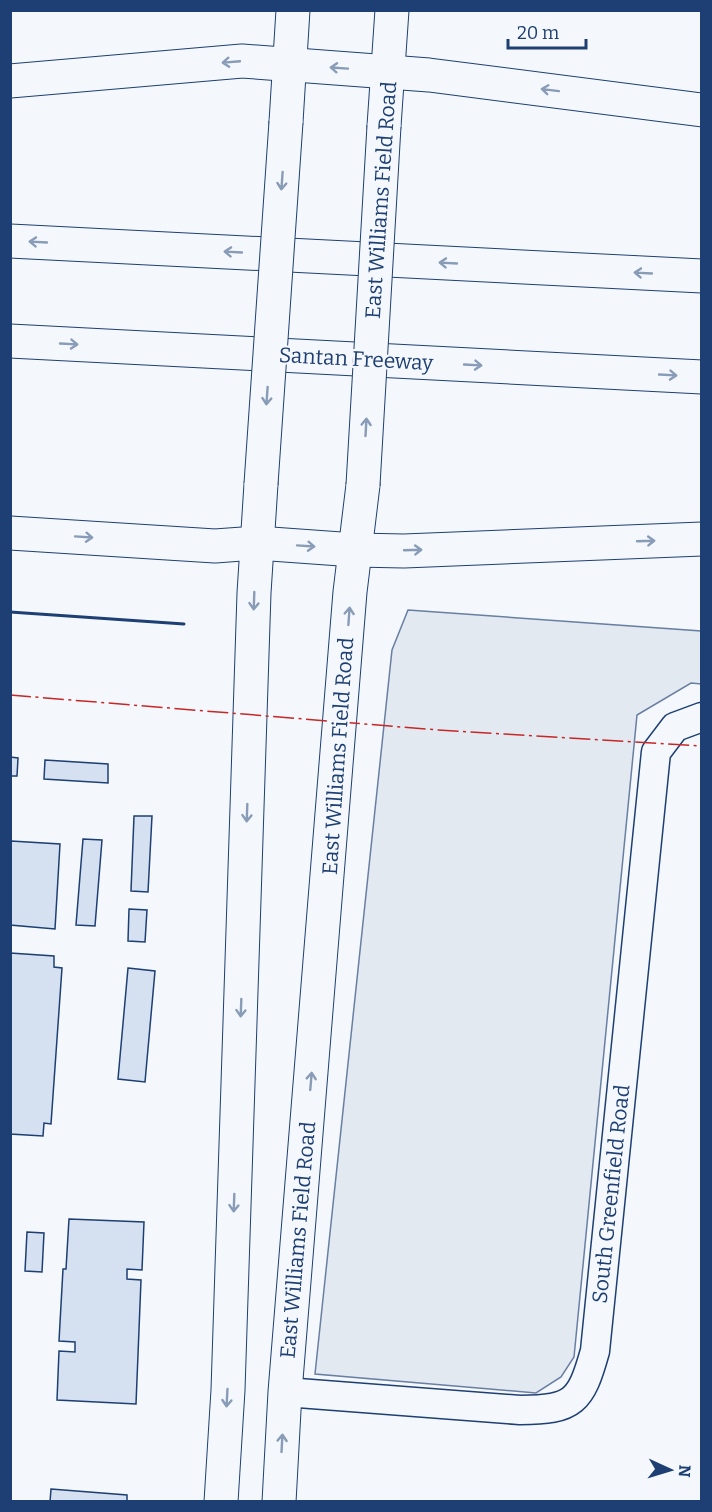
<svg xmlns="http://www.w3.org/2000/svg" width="712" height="1512" viewBox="0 0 712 1512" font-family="Bitter,serif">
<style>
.green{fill:#e3e9f0;stroke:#687fa3;stroke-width:1.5}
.building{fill:#d5e0f0;stroke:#1d3f73;stroke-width:1.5}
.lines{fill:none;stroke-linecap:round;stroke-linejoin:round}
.minor-casing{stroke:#1d3f73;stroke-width:31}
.major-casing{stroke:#1d3f73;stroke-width:35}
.highway-casing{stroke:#1d3f73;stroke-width:35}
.minor{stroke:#f4f7fb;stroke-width:28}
.major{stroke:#f4f7fb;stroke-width:33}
.highway{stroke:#f4f7fb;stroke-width:33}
.major-bridge-casing{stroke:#1d3f73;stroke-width:35;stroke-linecap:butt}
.major-bridge{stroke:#f4f7fb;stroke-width:33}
.wall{stroke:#1d3f73;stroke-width:3}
.power{stroke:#c62828;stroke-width:1.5;stroke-dasharray:21 4.5 3 4.5;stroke-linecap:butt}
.oneway{stroke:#889bb7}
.labels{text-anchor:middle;stroke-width:4.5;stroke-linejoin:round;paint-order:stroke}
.street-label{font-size:21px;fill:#1d3f73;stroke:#f4f7fb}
</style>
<rect width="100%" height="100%" fill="#f4f7fb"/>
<path class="green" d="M 408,610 L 701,631 L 701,684 L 691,683 L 637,715 L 574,1357 L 561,1377 L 536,1393 L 315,1374 L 392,650 Z"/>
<path class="building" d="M 10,757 L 18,758 L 17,776 L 10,776 Z
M 45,760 L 108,764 L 108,783 L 44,779 Z
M 134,816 L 152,816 L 148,892 L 131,891 Z
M 83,839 L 102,840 L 95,926 L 76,925 Z
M 11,841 L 60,844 L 55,929 L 10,925 Z
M 129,909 L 147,910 L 145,942 L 128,941 Z
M 10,953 L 54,956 L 54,967 L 62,968 L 51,1124 L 44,1123 L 43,1136 L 10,1134 Z
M 128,968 L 155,971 L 145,1082 L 118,1079 Z
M 69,1219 L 144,1222 L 142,1270 L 127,1269 L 127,1279 L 141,1280 L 136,1404 L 57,1400 L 59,1351 L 75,1352 L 75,1342 L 59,1341 L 63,1269 L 66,1269 Z
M 27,1232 L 44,1233 L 42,1272 L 25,1271 Z
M 51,1489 L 127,1495 L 127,1502 L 50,1502 Z"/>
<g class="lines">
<defs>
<path id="minor" d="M 285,1392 L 520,1410 C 574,1410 581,1401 595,1351 L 656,752 L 675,727 L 702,717"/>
<path id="major" d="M 286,122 L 293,10
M 384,126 L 392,10
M 221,1502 L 228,1390 L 254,593 L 261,484
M 279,1502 L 285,1392 L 350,592 L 363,485"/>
<path id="highway" d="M 10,81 L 242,61 L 429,75 L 702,110
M 10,241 L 702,276
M 10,341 L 702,377
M 10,533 L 215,546 L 257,543 L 355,550 L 404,551 L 702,539"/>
</defs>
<use href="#minor" class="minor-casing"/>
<use href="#major" class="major-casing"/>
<use href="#highway" class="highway-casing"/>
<use href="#minor" class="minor"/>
<use href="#major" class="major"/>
<use href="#highway" class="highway"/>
<defs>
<path id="major-bridge" d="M 261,484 L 286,122
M 363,485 L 384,126"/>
</defs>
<use href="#major-bridge" class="major-bridge-casing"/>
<use href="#major-bridge" class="major-bridge"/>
<path class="wall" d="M 10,612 L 184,624"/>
<path class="power" d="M 10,695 L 438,730 L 702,746"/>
</g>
<defs><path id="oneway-shaft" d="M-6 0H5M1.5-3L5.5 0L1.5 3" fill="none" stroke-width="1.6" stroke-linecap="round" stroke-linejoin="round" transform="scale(1.5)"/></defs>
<g class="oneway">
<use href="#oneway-shaft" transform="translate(231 62) rotate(175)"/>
<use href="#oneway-shaft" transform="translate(339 68) rotate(-176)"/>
<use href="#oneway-shaft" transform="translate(550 90) rotate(-173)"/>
<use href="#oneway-shaft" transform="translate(282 181) rotate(94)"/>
<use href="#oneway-shaft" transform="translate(38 242) rotate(-177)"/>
<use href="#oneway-shaft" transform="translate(233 252) rotate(-177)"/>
<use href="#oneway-shaft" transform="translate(448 263) rotate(-177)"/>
<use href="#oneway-shaft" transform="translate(643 273) rotate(-177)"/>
<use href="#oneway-shaft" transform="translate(69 344) rotate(3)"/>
<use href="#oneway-shaft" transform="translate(473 365) rotate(3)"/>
<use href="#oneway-shaft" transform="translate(668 375) rotate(3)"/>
<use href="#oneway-shaft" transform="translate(267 396) rotate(94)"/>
<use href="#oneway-shaft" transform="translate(366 427) rotate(-87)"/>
<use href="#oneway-shaft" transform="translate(84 537) rotate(4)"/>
<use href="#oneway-shaft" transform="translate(646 541) rotate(-2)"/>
<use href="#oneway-shaft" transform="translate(306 546) rotate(4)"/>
<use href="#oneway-shaft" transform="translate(413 550) rotate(-2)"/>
<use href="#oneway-shaft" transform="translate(254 601) rotate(92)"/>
<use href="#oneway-shaft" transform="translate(349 616) rotate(-86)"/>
<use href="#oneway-shaft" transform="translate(247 813) rotate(92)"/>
<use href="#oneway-shaft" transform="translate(241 1008) rotate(92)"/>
<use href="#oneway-shaft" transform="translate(311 1081) rotate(-85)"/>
<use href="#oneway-shaft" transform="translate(234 1203) rotate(92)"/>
<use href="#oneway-shaft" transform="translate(227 1398) rotate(93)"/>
<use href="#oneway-shaft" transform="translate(282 1443) rotate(-87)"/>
</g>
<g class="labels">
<g class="street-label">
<text transform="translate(381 200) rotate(-86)" y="7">East Williams Field Road</text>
<text transform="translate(356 359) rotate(3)" y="7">Santan Freeway</text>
<text transform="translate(338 756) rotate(-86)" y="7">East Williams Field Road</text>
<text transform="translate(611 1194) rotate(-84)" y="7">South Greenfield Road</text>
<text transform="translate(298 1240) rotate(-85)" y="7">East Williams Field Road</text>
</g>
</g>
<rect width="712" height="1512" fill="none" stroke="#1d3f73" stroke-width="24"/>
<g transform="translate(670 1470) rotate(94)" stroke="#f4f7fb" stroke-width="4.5" paint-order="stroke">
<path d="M0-4.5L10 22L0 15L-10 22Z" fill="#1d3f73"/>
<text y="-9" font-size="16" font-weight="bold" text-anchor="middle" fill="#1d3f73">N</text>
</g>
<path d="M508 39v9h78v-9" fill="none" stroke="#1d3f73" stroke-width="3"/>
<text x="517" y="39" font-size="18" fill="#1d3f73" stroke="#f4f7fb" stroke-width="4.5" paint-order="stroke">20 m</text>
</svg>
